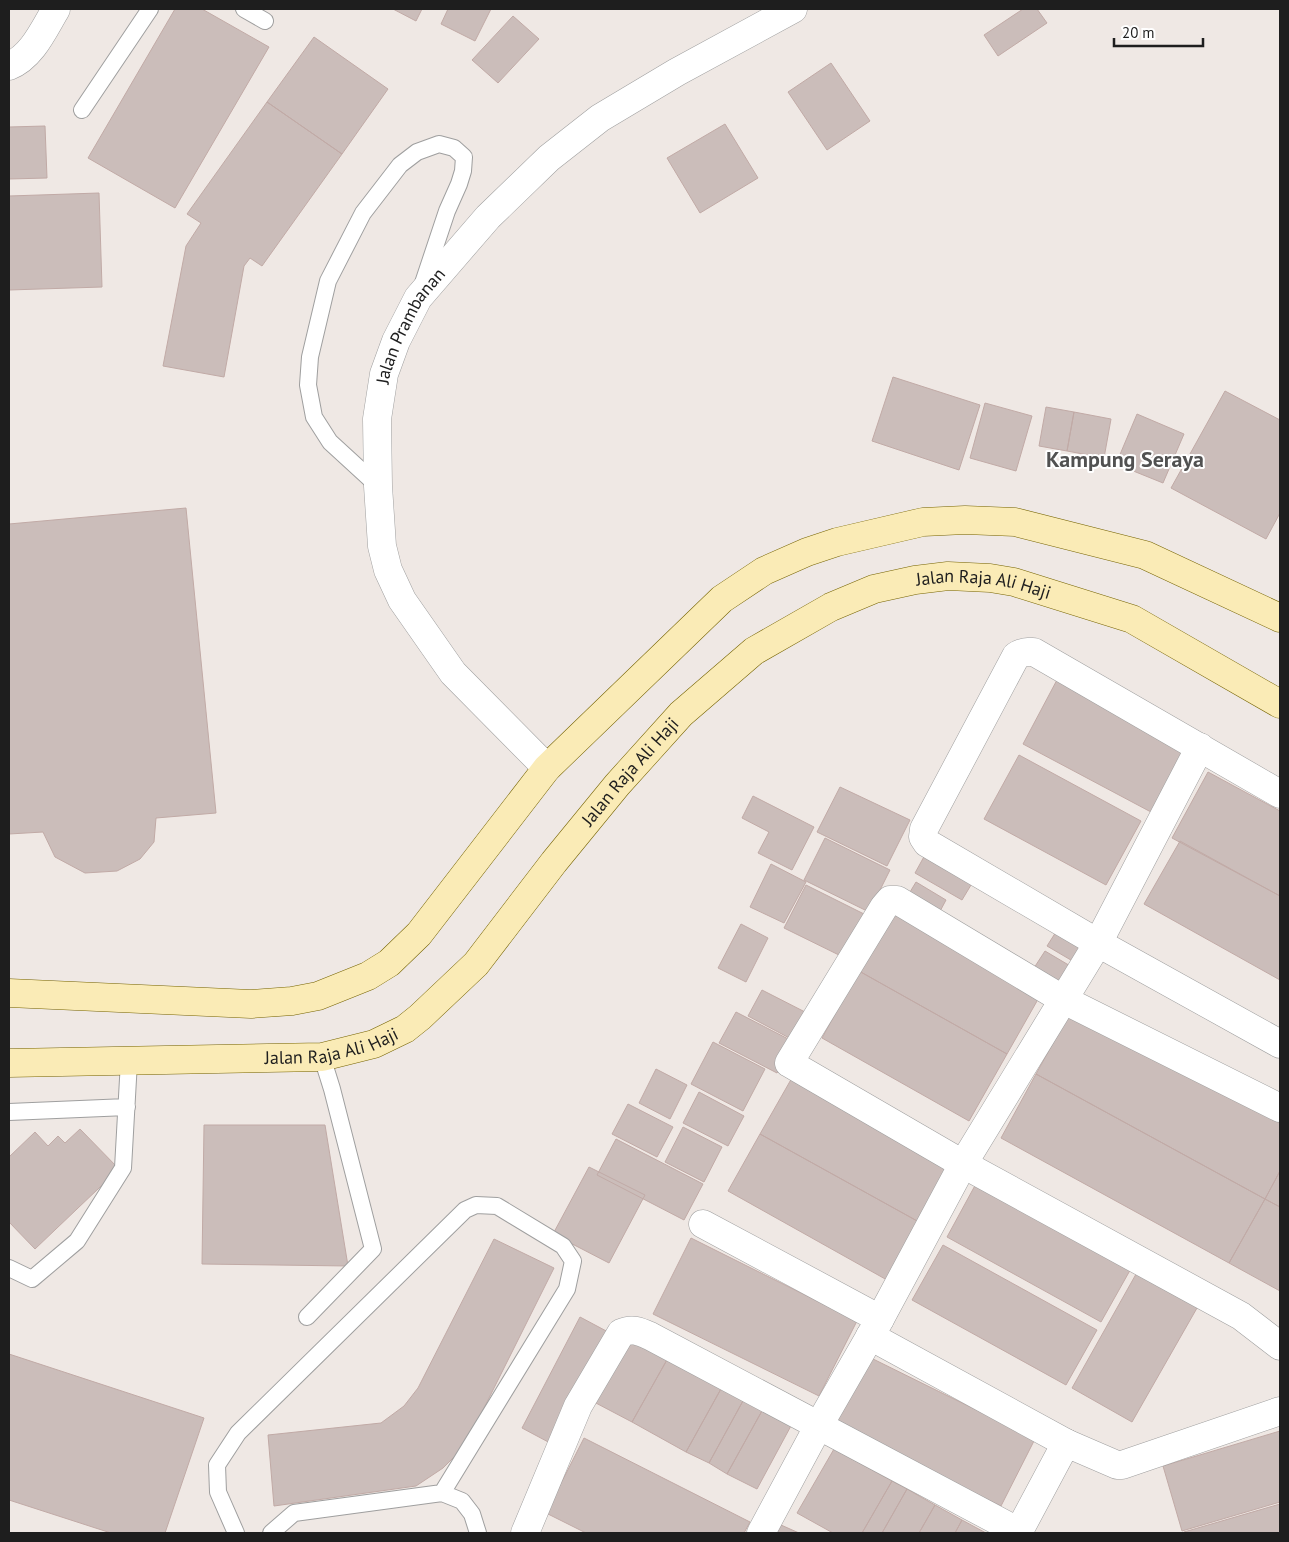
<svg xmlns="http://www.w3.org/2000/svg" width="1289" height="1542" viewBox="0 0 1289 1542" font-family="'PT Sans',sans-serif">
<style>
.building{fill:#cbbdba;stroke:#c1aaa6}
.lines{fill:none;stroke-linecap:round;stroke-linejoin:round}
.service-casing{stroke:#9f9f9f;stroke-width:18}
.minor-casing{stroke:#9f9f9f;stroke-width:29}
.secondary-casing{stroke:#766403;stroke-width:29}
.service{stroke:#fff;stroke-width:16}
.minor{stroke:#fff;stroke-width:28}
.secondary{stroke:#faebb6;stroke-width:28}
.labels{text-anchor:middle;stroke-width:4;stroke-linejoin:round;paint-order:stroke}
.street-label{font-size:18px;fill:#1e1e1e;stroke:#fff}
.district-label{font-size:22px;font-weight:bold;fill:#515151;stroke:#fff}
</style>
<rect width="100%" height="100%" fill="#efe8e4"/>
<path class="building" d="M 175,9 L 202,9 L 269,47 L 175,208 L 88,158 Z
M 393,9 L 422,9 L 416,21 Z
M 448,9 L 491,9 L 475,41 L 441,24 Z
M 1023,9 L 1037,9 L 1047,23 L 998,56 L 984,35 Z
M 513,16 L 539,39 L 498,83 L 472,60 Z
M 314,37 L 388,89 L 342,154 L 267,102 Z
M 831,63 L 870,121 L 827,150 L 788,92 Z
M 267,102 L 342,154 L 262,266 L 250,258 L 244,266 L 224,377 L 163,366 L 186,246 L 201,223 L 187,214 Z
M 725,124 L 758,178 L 700,213 L 667,158 Z
M 45,126 L 47,178 L 9,179 L 9,127 Z
M 99,193 L 102,287 L 9,290 L 9,196 Z
M 893,377 L 980,405 L 959,470 L 872,441 Z
M 1225,391 L 1280,420 L 1280,513 L 1266,539 L 1171,488 Z
M 985,403 L 1032,416 L 1016,471 L 970,458 Z
M 1046,407 L 1074,412 L 1067,451 L 1039,446 Z
M 1074,412 L 1111,419 L 1104,458 L 1067,451 Z
M 1137,414 L 1184,434 L 1163,483 L 1116,464 Z
M 186,508 L 216,813 L 156,818 L 154,842 L 140,859 L 117,871 L 85,873 L 55,857 L 43,832 L 9,834 L 9,524 Z
M 1058,678 L 1186,746 L 1151,812 L 1023,744 Z
M 1019,755 L 1141,821 L 1106,885 L 984,819 Z
M 1208,772 L 1280,811 L 1280,896 L 1172,838 Z
M 840,787 L 910,820 L 887,866 L 817,832 Z
M 753,796 L 814,827 L 792,870 L 758,853 L 769,832 L 742,818 Z
M 825,838 L 890,870 L 869,912 L 804,880 Z
M 1180,841 L 1280,896 L 1280,980 L 1144,904 Z
M 926,853 L 974,880 L 962,900 L 915,873 Z
M 771,864 L 806,882 L 784,923 L 750,907 Z
M 916,882 L 946,900 L 938,915 L 907,897 Z
M 806,885 L 864,914 L 843,957 L 784,928 Z
M 894,911 L 1041,994 L 1007,1054 L 859,971 Z
M 741,924 L 768,938 L 746,982 L 718,968 Z
M 1061,924 L 1089,940 L 1076,963 L 1047,946 Z
M 1045,951 L 1072,967 L 1059,988 L 1032,971 Z
M 859,971 L 1007,1054 L 969,1121 L 822,1038 Z
M 762,990 L 807,1013 L 793,1040 L 748,1016 Z
M 1073,1007 L 1280,1121 L 1280,1171 L 1265,1199 L 1036,1074 Z
M 736,1012 L 794,1042 L 777,1073 L 719,1043 Z
M 713,1042 L 765,1069 L 743,1111 L 691,1084 Z
M 656,1069 L 687,1085 L 670,1119 L 639,1103 Z
M 1036,1074 L 1265,1199 L 1229,1263 L 1001,1138 Z
M 793,1076 L 952,1164 L 919,1222 L 760,1134 Z
M 699,1092 L 744,1116 L 728,1146 L 683,1123 Z
M 628,1104 L 673,1127 L 657,1157 L 612,1134 Z
M 204,1125 L 325,1125 L 348,1266 L 202,1264 Z
M 683,1127 L 722,1147 L 704,1182 L 665,1162 Z
M 80,1129 L 119,1169 L 35,1249 L 9,1222 L 9,1157 L 35,1132 L 48,1146 L 58,1136 L 65,1143 Z
M 760,1134 L 919,1222 L 887,1280 L 728,1191 Z
M 616,1139 L 703,1184 L 684,1220 L 597,1175 Z
M 589,1167 L 645,1195 L 609,1263 L 553,1234 Z
M 1280,1171 L 1280,1207 L 1265,1199 Z
M 978,1180 L 1133,1265 L 1101,1322 L 947,1237 Z
M 1265,1199 L 1280,1207 L 1280,1291 L 1229,1263 Z
M 691,1238 L 857,1321 L 819,1396 L 653,1314 Z
M 494,1239 L 554,1268 L 465,1446 L 443,1468 L 416,1486 L 274,1506 L 268,1435 L 381,1423 L 404,1406 L 418,1388 Z
M 943,1245 L 1097,1330 L 1066,1385 L 912,1300 Z
M 1140,1267 L 1201,1301 L 1132,1422 L 1072,1388 Z
M 580,1317 L 610,1333 L 552,1444 L 522,1428 Z
M 630,1337 L 668,1358 L 632,1422 L 594,1402 Z
M 9,1354 L 204,1418 L 165,1533 L 111,1533 L 9,1500 Z
M 865,1355 L 1035,1439 L 1001,1506 L 832,1423 Z
M 668,1358 L 722,1387 L 686,1452 L 632,1422 Z
M 722,1387 L 744,1399 L 709,1463 L 686,1452 Z
M 744,1399 L 763,1409 L 727,1474 L 709,1463 Z
M 763,1409 L 792,1424 L 757,1489 L 727,1474 Z
M 1280,1431 L 1280,1502 L 1182,1531 L 1163,1466 Z
M 584,1438 L 750,1522 L 744,1533 L 586,1533 L 546,1513 Z
M 834,1449 L 892,1481 L 862,1533 L 833,1533 L 797,1513 Z
M 892,1481 L 907,1489 L 882,1533 L 862,1533 Z
M 907,1489 L 935,1505 L 919,1533 L 882,1533 Z
M 1280,1504 L 1280,1533 L 1184,1533 L 1184,1532 Z
M 935,1505 L 962,1520 L 955,1533 L 919,1533 Z
M 962,1520 L 986,1533 L 955,1533 Z
M 781,1525 L 799,1533 L 777,1533 Z"/>
<g class="lines">
<defs>
<path id="service" d="M 244,9 L 265,21
M 82,110 L 150,9
M 378,486 L 330,442 L 314,417 L 308,385 L 310,357 L 328,281 L 363,213 L 400,165 L 417,152 L 439,144 L 454,148 L 464,157 L 463,171 L 459,184 L 447,211 L 422,286
M 9,1112 L 127,1107
M 9,1268 L 32,1279 L 77,1241 L 123,1168 L 129,1061
M 307,1317 L 373,1249 L 332,1089 L 322,1057
M 236,1533 L 218,1492 L 217,1465 L 238,1433 L 465,1210 L 476,1205 L 497,1206 L 563,1246 L 573,1261 L 567,1289 L 442,1493
M 271,1533 L 294,1513 L 442,1493 L 462,1501 L 472,1514 L 478,1533"/>
<g id="minor">
<path d="M 9,66 C 32,57 44,29 56,9"/>
<path id="s1" d="M 547,768 L 453,673 L 402,600 L 388,570 L 382,546 L 378,486 L 377,419 L 384,374 L 396,341 L 418,298 L 488,217 L 549,158 L 600,118 L 677,72 L 793,9"/>
<path d="M 1280,794 L 1034,652 C 1027,651 1022,652 1016,656 L 924,829 L 923,837 L 927,843 L 1098,943 L 1280,1044"/>
<path d="M 1280,1108 L 1064,1000 L 897,900 L 890,900 L 884,907 L 789,1063 L 963,1164 L 1241,1316 L 1280,1346"/>
<path d="M 703,1224 L 880,1319"/>
<path d="M 870,1336 L 1066,1443"/>
<path d="M 525,1533 L 578,1406 L 621,1333 C 632,1328 639,1331 650,1336 L 1019,1532"/>
<path d="M 761,1533 L 819,1425 L 880,1319 L 963,1164 L 1098,943 L 1200,747"/>
<path d="M 1018,1533 L 1066,1443 L 1117,1465 L 1122,1465 L 1280,1411"/>
</g>
<g id="secondary">
<path d="M 9,993 L 251,1004 L 292,1001 L 318,996 L 368,976 L 389,963 L 419,934 L 547,768 L 722,599 L 764,571 L 807,552 L 837,542 L 923,522 L 965,520 L 1015,522 L 1145,555 L 1280,618"/>
<path id="s2" d="M 9,1063 L 322,1057 L 374,1044 L 405,1029 L 420,1017 L 476,964 L 554,862 L 617,785 L 681,714 L 754,651 L 831,607 L 874,589 L 915,580 L 948,576 L 990,578 L 1014,582 L 1132,619 L 1280,704"/>
</g>
</defs>
<use href="#service" class="service-casing"/>
<use href="#minor" class="minor-casing"/>
<use href="#secondary" class="secondary-casing"/>
<use href="#service" class="service"/>
<use href="#minor" class="minor"/>
<use href="#secondary" class="secondary"/>
</g>
<g class="labels">
<g class="street-label">
<text dy="6" stroke="none"><textPath href="#s1" startOffset="508">Jalan Prambanan</textPath></text>
<text dy="6" stroke="none"><textPath href="#s2" startOffset="1164">Jalan Raja Ali Haji</textPath></text>
<text dy="6" stroke="none"><textPath href="#s2" startOffset="744">Jalan Raja Ali Haji</textPath></text>
<text dy="6" stroke="none"><textPath href="#s2" startOffset="324">Jalan Raja Ali Haji</textPath></text>
</g>
<g class="district-label">
<text x="1125" y="467">Kampung Seraya</text>
</g>
</g>
<rect width="1289" height="1542" fill="none" stroke="#1e1e1e" stroke-width="20"/>
<path d="M1114 38v8h89v-8" fill="none" stroke="#1e1e1e" stroke-width="2.5"/>
<text x="1122" y="38" font-size="15" fill="#1e1e1e" stroke="#ffffff" stroke-width="4" paint-order="stroke">20 m</text>
</svg>
